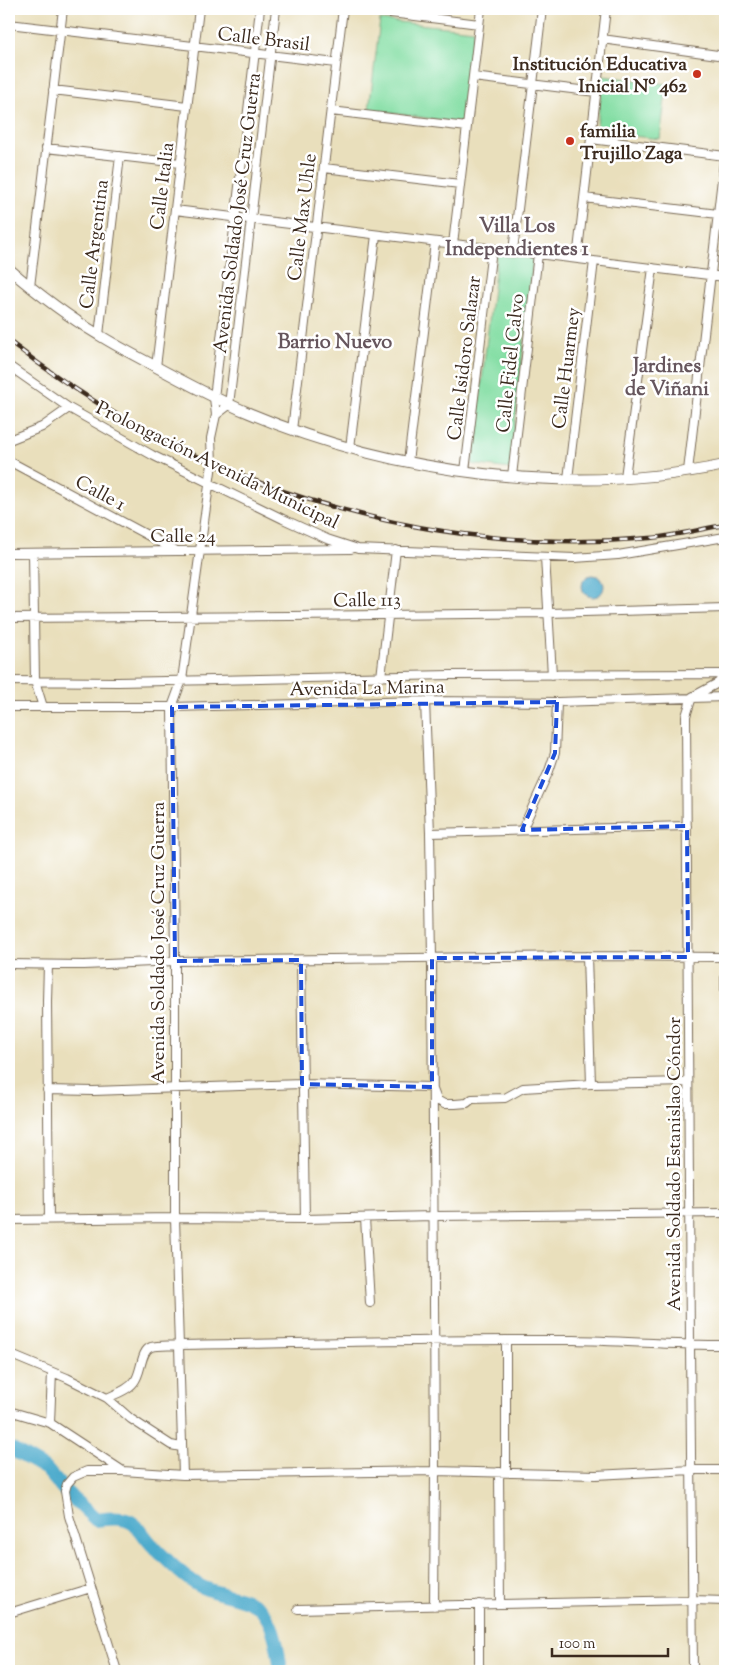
<svg xmlns="http://www.w3.org/2000/svg" width="734" height="1680" viewBox="0 0 734 1680" font-family="'Sorts Mill Goudy',serif">
<style>
.green{fill:#84dea4;stroke:#608461}
.water{fill:#4eabcc;stroke:#446a75}
.lines{fill:none;stroke-linecap:round;stroke-linejoin:round}
.river{stroke:#4eabcc;stroke-width:14}
.minor-casing{stroke:#786955;stroke-width:10}
.major-casing{stroke:#786955;stroke-width:12}
.minor{stroke:#fff;stroke-width:8}
.major{stroke:#fff;stroke-width:10}
.rail-casing{stroke:#3b2a1e;stroke-width:4.5}
.rail{stroke:#fff;stroke-width:2.5;stroke-dasharray:8;stroke-linecap:butt}
.marked{fill:none;stroke:#1d4ed8;stroke-width:4;stroke-dasharray:10 6;stroke-linejoin:round}
.poi-dot{fill:#c8321e;stroke:#fff;stroke-width:2}
.labels{text-anchor:middle;stroke-width:5;stroke-linejoin:round;paint-order:stroke}
.street-label{font-size:19px;fill:#3b2a1e;stroke:#fff}
.poi-label{font-size:19px;font-weight:bold;fill:#3b2a1e;stroke:#fff;text-anchor:end}
.neighbourhood-label{font-size:20px;font-weight:bold;fill:#66565d;stroke:#fff}
</style>
<rect width="100%" height="100%" fill="#fff"/>
<filter id="ink" filterUnits="userSpaceOnUse"><feTurbulence type="fractalNoise" baseFrequency=".02" numOctaves="2"/><feDisplacementMap in="SourceGraphic" scale="10" xChannelSelector="R" yChannelSelector="G"/><feConvolveMatrix kernelMatrix="1 2 1 2 8 2 1 2 1" color-interpolation-filters="sRGB"/></filter>
<filter id="wash" filterUnits="userSpaceOnUse"><feTurbulence type="fractalNoise" baseFrequency=".0096" numOctaves="4" result="noise"/><feDisplacementMap in="SourceGraphic" scale="20" xChannelSelector="R" yChannelSelector="G"/><feGaussianBlur stdDeviation="1.12" result="paint"/><feColorMatrix in="noise" values="0 0 0 0 0 0 0 0 0 0 0 0 0 0 0 0 0 1.4 0 .05"/><feComposite in="paint" operator="in"/></filter>
<g filter="url(#wash)">
<rect width="100%" height="100%" fill="#e9dfbc"/>
<path class="green" d="M 380,20 L 474,30 L 461,123 L 369,110 Z
M 603,76 L 667,84 L 660,139 L 596,132 Z
M 497,255 L 533,259 L 510,469 L 472,464 Z"/>
<path class="water" d="M582 586a11 11 0 1 1 22 0a11 11 0 1 1-22 0Z"/>
<g class="lines">
<path class="river" d="M 9,1448 L 46,1469 L 65,1491 L 96,1520 C 105,1519 117,1517 126,1520 C 139,1524 143,1536 153,1546 C 166,1559 185,1579 202,1587 C 220,1596 253,1597 264,1613 C 276,1629 278,1652 281,1671"/>
</g>
</g>
<g filter="url(#ink)">
<g class="lines">
<defs>
<path id="minor" d="M 359,9 L 479,24
M 9,24 L 336,63
M 602,39 L 725,56
M 473,77 L 596,92
M 53,90 L 187,106
M 331,111 L 467,127
M 591,139 L 725,156
M 46,148 L 180,163
M 324,168 L 460,184
M 584,198 L 718,214
M 175,210 L 725,277
M 453,244 L 481,9
M 513,251 L 542,9
M 577,259 L 606,9
M 30,287 L 63,9
M 99,335 L 120,156
M 9,366 L 69,408 L 152,455 L 283,519 L 327,539 L 358,549 L 574,558 L 618,555 L 725,537
M 156,367 L 199,9
M 216,415 L 229,405 L 276,9
M 292,430 L 343,9
M 9,440 L 42,427 L 69,408
M 350,448 L 376,235
M 9,461 L 175,550
M 408,462 L 435,242
M 465,471 L 492,249
M 688,471 L 725,153
M 512,476 L 538,254
M 625,477 L 653,268
M 568,479 L 594,261
M 9,553 L 351,549
M 33,553 L 35,681 L 43,707
M 545,557 L 552,675
M 9,618 L 290,616 L 549,613 L 725,608
M 381,677 L 396,550
M 9,681 L 118,682 L 450,675 L 725,674
M 425,701 L 430,833 L 432,958 L 435,1471 L 434,1606
M 9,707 L 172,707 L 425,701 L 557,702 L 725,697
M 522,830 L 549,771 L 555,753 L 557,702
M 430,833 L 687,826
M 587,956 L 591,1084
M 725,957 L 725,1021
M 301,960 L 305,1219
M 9,964 L 84,965 L 175,961 L 587,956 L 725,957
M 48,965 L 47,1001 L 49,1219
M 47,1090 L 93,1091 L 302,1084 L 432,1087 L 437,1100 L 444,1104 L 455,1104 L 467,1103 L 472,1099 L 505,1098 L 523,1088 L 591,1084 L 688,1082
M 365,1218 L 370,1303
M 9,1220 L 175,1218 L 305,1219 L 433,1216 L 725,1213
M 9,1354 L 67,1378 L 107,1398 L 131,1419 L 171,1445 L 181,1447
M 52,1372 L 50,1423 L 123,1471
M 107,1398 C 116,1394 128,1390 134,1382 C 142,1373 140,1351 151,1347 C 159,1345 171,1346 179,1345 C 311,1343 442,1339 574,1340 C 624,1341 675,1345 725,1345
M 9,1411 L 50,1423
M 499,1472 L 500,1604
M 506,1472 L 506,1340
M 183,1475 L 175,1218 L 175,961 L 172,707 L 182,680 L 212,464 L 211,438 L 216,415 L 214,398 L 260,9
M 479,1604 L 479,1664 L 481,1671
M 298,1609 L 500,1604 L 693,1600 L 725,1601
M 9,1613 L 91,1588
M 117,1671 L 69,1516 L 65,1491 L 67,1484 L 73,1477 L 87,1471 L 123,1471 L 183,1475 L 435,1471 L 596,1475 L 692,1470 L 725,1470
M 693,1671 L 690,1345 L 686,716 L 692,697 L 718,683 L 725,675"/>
<path id="major" d="M 9,269 C 37,293 67,316 99,335 C 115,345 132,354 149,363 C 182,381 215,399 249,413 C 393,474 572,497 725,465"/>
</defs>
<use href="#minor" class="minor-casing"/>
<use href="#major" class="major-casing"/>
<use href="#minor" class="minor"/>
<use href="#major" class="major"/>
<defs>
<path id="rail" d="M 9,341 C 189,483 420,558 650,538 C 675,536 700,529 725,525"/>
</defs>
<use href="#rail" class="rail-casing"/>
<use href="#rail" class="rail"/>
</g>
</g>
<path class="marked" d="M 557,702 L 555,753 L 522,830 L 687,826 L 688,957 L 432,958 L 432,1087 L 302,1084 L 301,960 L 175,961 L 172,707 Z"/>
<g class="poi-dot">
<circle cx="697" cy="74" r="5"/>
<circle cx="570" cy="141" r="5"/>
</g>
<g class="labels">
<g class="street-label">
<text transform="translate(264 38) rotate(7)" y="7">Calle Brasil</text>
<text transform="translate(161 186) rotate(-83)" y="7">Calle Italia</text>
<text transform="translate(236 213) rotate(-83)" y="7">Avenida Soldado José Cruz Guerra</text>
<text transform="translate(301 217) rotate(-83)" y="7">Calle Max Uhle</text>
<text transform="translate(93 244) rotate(-83)" y="7">Calle Argentina</text>
<text transform="translate(463 358) rotate(-83)" y="7">Calle Isidoro Salazar</text>
<text transform="translate(509 363) rotate(-84)" y="7">Calle Fidel Calvo</text>
<text transform="translate(565 368) rotate(-83)" y="7">Calle Huarmey</text>
<text transform="translate(218 464) rotate(26)" y="7">Prolongación Avenida Municipal</text>
<text transform="translate(101 492) rotate(28)" y="7">Calle 1</text>
<text x="183" y="542">Calle 24</text>
<text transform="translate(367 599) rotate(-1)" y="7">Calle 113</text>
<text transform="translate(367 687) rotate(-1)" y="7">Avenida La Marina</text>
<text transform="translate(157 943) rotate(-90)" y="7">Avenida Soldado José Cruz Guerra</text>
<text transform="translate(673 1164) rotate(-90)" y="7">Avenida Soldado Estanislao Cóndor</text>
</g>
<g class="poi-label">
<text x="687" y="70">Institución Educativa<tspan x="687" dy="22">Inicial Nº 462</tspan></text>
<text x="580" y="137" text-anchor="start">familia<tspan x="580" dy="22">Trujillo Zaga</tspan></text>
</g>
<g class="neighbourhood-label">
<text x="517" y="232">Villa Los<tspan x="517" dy="23">Independientes 1</tspan></text>
<text x="335" y="348">Barrio Nuevo</text>
<text x="667" y="372">Jardines<tspan x="667" dy="23">de Viñani</tspan></text>
</g>
</g>
<rect width="734" height="1680" fill="none" stroke="#fff" stroke-width="30"/>
<path d="M552 1648v8h116v-8" fill="none" stroke="#3b2a1e" stroke-width="2.5"/>
<text x="559" y="1648" font-size="15" fill="#3b2a1e" stroke="#ffffff" stroke-width="4" paint-order="stroke">100 m</text>
</svg>
